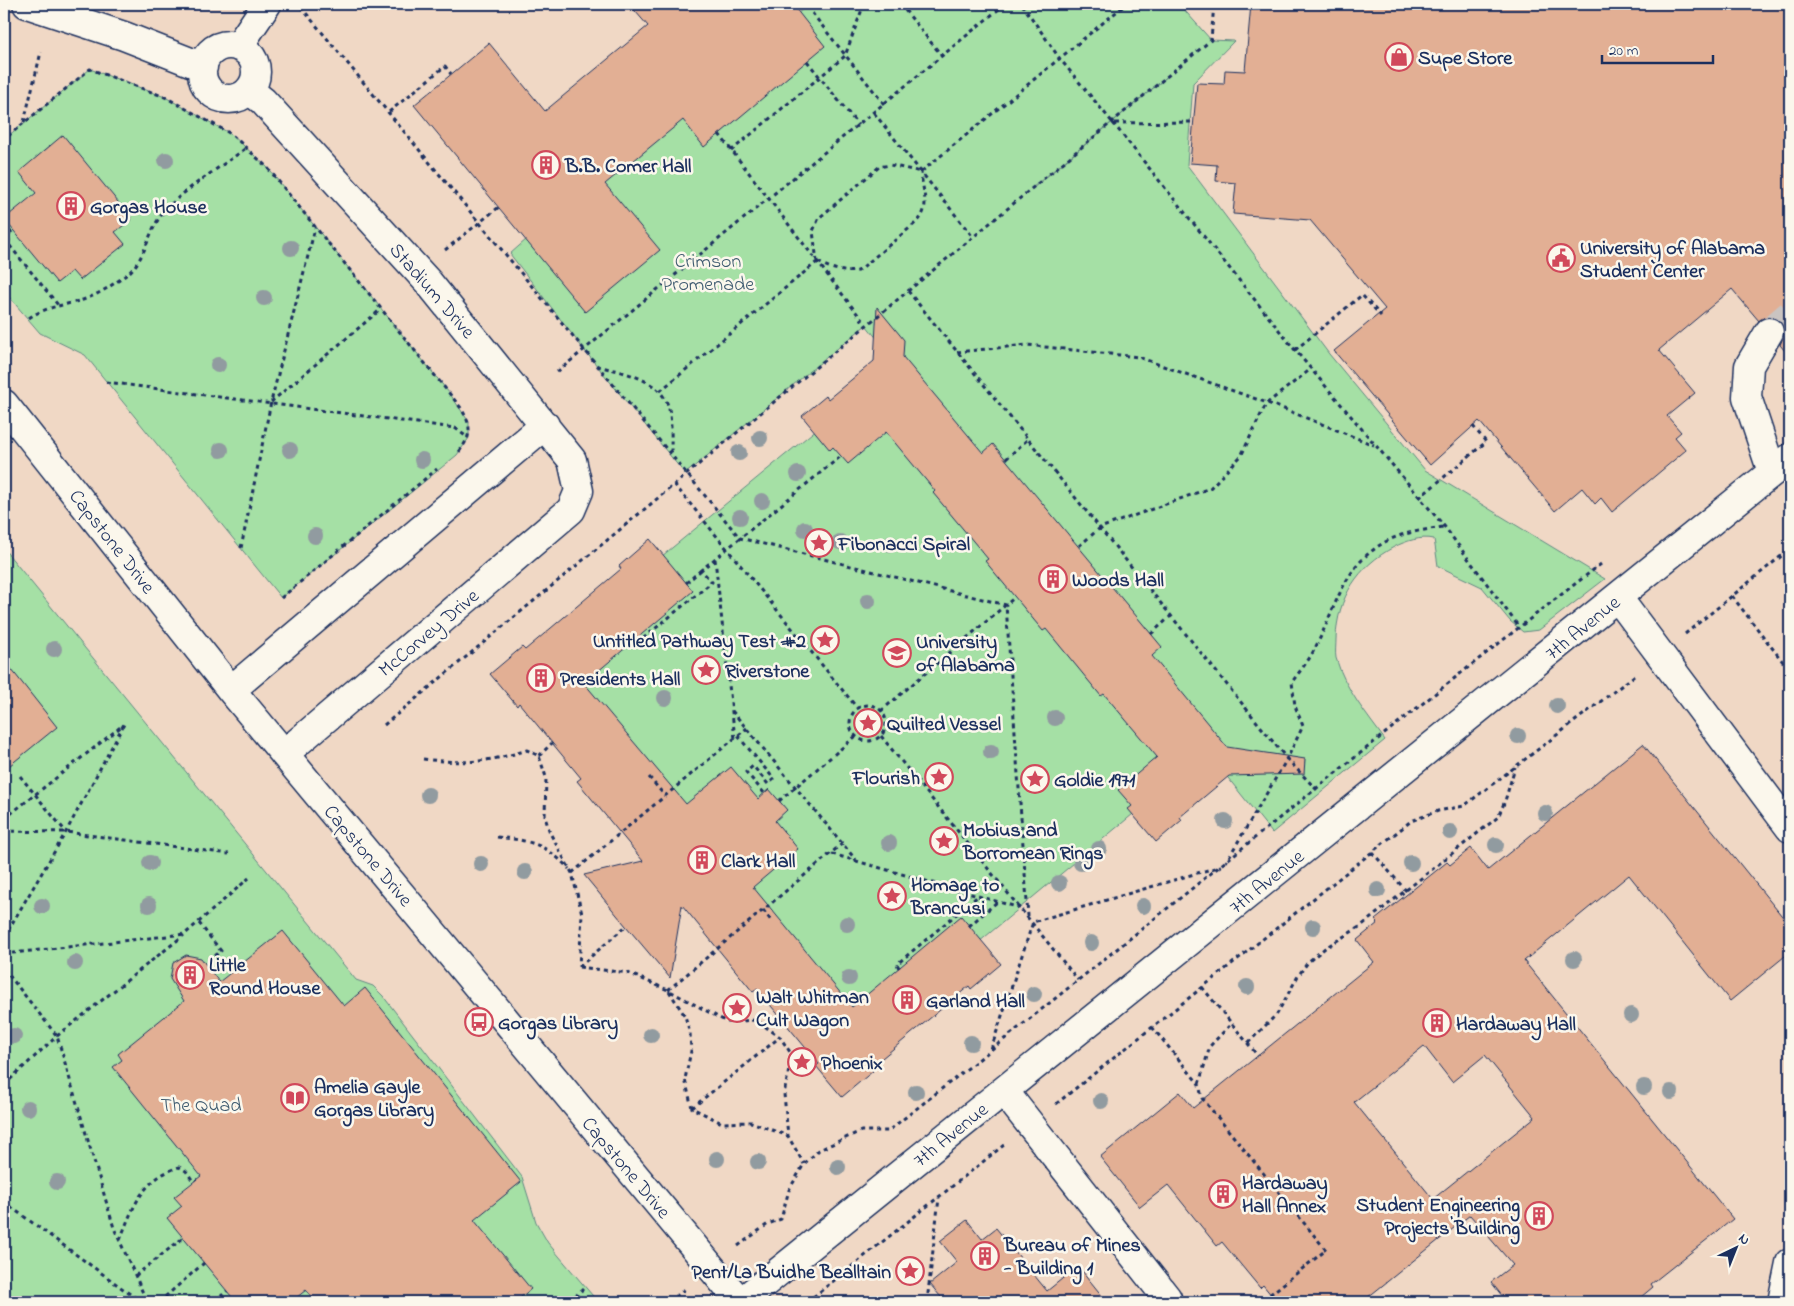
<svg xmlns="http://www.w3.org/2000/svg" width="1794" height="1306" viewBox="0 0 1794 1306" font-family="'Indie Flower',sans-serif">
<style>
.built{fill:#f0d8c5}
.green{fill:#a5e0a5;stroke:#608882;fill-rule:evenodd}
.building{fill:#e2af94;stroke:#1b2f5e;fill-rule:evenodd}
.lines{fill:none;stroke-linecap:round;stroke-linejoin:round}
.minor-tunnel{stroke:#cac4c1;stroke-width:28;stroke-dasharray:28 14;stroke-linecap:butt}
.minor-casing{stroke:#1b2f5e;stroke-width:31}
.path{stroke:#1b2f5e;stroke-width:3;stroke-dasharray:4 4;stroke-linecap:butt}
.minor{stroke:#fbf7ec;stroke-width:28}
.tree{fill:#919ba0}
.labels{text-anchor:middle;stroke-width:5;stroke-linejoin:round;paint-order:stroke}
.poi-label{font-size:20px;font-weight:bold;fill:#1b2f5e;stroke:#fbf7ec;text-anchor:start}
.park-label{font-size:20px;fill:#3e5b70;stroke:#fbf7ec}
.street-label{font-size:20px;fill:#1b2f5e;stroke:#fbf7ec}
</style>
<rect width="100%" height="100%" fill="#f6e9da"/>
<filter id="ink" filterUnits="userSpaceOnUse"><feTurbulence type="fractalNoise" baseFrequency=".02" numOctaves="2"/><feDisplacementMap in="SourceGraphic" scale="10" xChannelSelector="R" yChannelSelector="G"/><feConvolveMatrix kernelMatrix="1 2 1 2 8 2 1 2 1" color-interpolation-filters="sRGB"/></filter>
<g filter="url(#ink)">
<path class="built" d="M 4,4 L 1790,4 L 1790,1302 L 4,1302 Z"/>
<path class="green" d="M 809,4 L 1179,4 L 1211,40 L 1234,41 L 1193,83 L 1187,165 L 1329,354 L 1425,470 L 1605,579 L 1539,630 L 1523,632 L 1510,621 L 1482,587 L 1438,566 L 1434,539 C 1421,536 1406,541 1394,547 C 1358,566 1337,598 1336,639 C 1336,645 1335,653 1336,658 C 1345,689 1367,715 1385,740 L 1272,833 L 866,325 L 685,474 L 585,351 L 510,254 L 571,200 ZM 1169,75 L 1032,189 L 1032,188 Z
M 90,69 L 165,97 L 231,134 L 267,167 L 450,394 L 469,422 L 469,438 L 457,455 L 281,598 L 85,355 L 40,333 L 4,291 L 4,143 L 8,136 Z
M 879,378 L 1198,760 L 837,1060 L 517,675 Z
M 4,549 L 356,980 L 373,986 L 383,996 L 522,1177 L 536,1222 L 548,1243 L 598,1302 L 4,1302 Z"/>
<path class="building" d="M 629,4 L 792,4 L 825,46 L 704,147 L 683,120 L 605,184 L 660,250 L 585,312 L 414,105 L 489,43 L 545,111 L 648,26 Z
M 1251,4 L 1790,4 L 1790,357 L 1780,345 L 1785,333 L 1782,324 L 1776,318 L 1770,316 L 1759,321 L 1732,289 L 1659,350 L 1695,393 L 1667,416 L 1681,432 L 1675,437 L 1686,450 L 1612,512 L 1601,498 L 1595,504 L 1582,488 L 1555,511 L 1479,421 L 1430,465 L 1334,351 L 1385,309 L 1310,220 L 1233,214 L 1236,183 L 1216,181 L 1217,165 L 1190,163 L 1197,83 L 1224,84 L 1225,70 L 1245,71 Z
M 63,135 L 132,219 L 115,232 L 125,244 L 80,280 L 72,271 L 57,283 L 4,219 L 36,193 L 19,172 Z
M 877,307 L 904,340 L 903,357 L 983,453 L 993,444 L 1162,647 L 1152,656 L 1227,747 L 1305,759 L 1304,774 L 1229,776 L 1180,817 L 1182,820 L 1156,842 L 1128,809 L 1132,806 L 1118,790 L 1157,757 L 1104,694 L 1101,696 L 1046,629 L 1043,631 L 985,561 L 988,559 L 933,493 L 935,491 L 886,432 L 848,464 L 833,447 L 830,450 L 802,416 L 826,396 L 828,399 L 874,361 Z
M 650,539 L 693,591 L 584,683 L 686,804 L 731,767 L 758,799 L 769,789 L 787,810 L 775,821 L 798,849 L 753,887 L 852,1007 L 961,916 L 1001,964 L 971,989 L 969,986 L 870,1068 L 873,1071 L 842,1097 L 816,1066 L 819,1064 L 757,989 L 753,992 L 682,905 L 670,978 L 626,926 L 584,875 L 643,861 L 577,781 L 581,778 L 519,703 L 517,706 L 490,674 L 522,647 L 525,650 L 621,569 L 619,566 Z
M 4,660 L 57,727 L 4,770 Z
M 1643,744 L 1790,926 L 1790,952 L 1730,1001 L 1629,875 L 1524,961 L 1733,1219 L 1651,1284 L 1653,1287 L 1635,1302 L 1507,1302 L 1491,1282 L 1513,1265 L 1470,1215 L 1362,1302 L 1277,1302 L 1263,1285 L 1260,1288 L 1222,1242 L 1217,1246 L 1168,1185 L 1140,1207 L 1100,1157 L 1180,1092 L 1193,1108 L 1374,962 L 1357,940 L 1378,923 L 1375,920 L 1447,862 L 1450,865 L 1471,848 L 1488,870 ZM 1424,1046 L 1452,1082 L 1485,1055 L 1535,1117 L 1433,1199 L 1354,1102 Z
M 283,931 L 344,1006 L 365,988 L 521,1182 L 474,1220 L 531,1289 L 515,1302 L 317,1302 L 306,1290 L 291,1302 L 236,1302 L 167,1218 L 182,1206 L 174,1197 L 201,1176 L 113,1067 L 122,1060 L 118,1054 L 184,1001 L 170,979 L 173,963 L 186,955 L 201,958 L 219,982 Z
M 967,1220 L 982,1239 L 996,1228 L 1047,1291 L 1078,1266 L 1107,1302 L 945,1302 L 930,1284 L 957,1262 L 940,1241 Z"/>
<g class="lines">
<path class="minor-tunnel" d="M 1769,332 L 1790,314"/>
<defs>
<path id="minor" d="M 27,4 L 124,36 L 203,67
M202 72a27 27 0 1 1 54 0a27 27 0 1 1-54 0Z
M 238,47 L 267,4
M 249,90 L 263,101 L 429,283 L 572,460 L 579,491 L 571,510 L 284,754
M 1769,332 L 1749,366 L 1747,397 L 1772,472
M 4,404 L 231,690 L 740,1302
M 1618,598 L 1790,828
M 231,690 L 545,425
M 1004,1091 L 1167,1298
M 741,1302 L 1790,458
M 1782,1302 L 1790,1263"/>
</defs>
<use href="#minor" class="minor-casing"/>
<path class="path" d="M 900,4 L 942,56
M 1022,4 L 1060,59 L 1113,123 L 1194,122
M 301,7 L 740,538 L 1006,605 L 1028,916
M 812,13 L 884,104
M 807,61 L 858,125
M 389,112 L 445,66 L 451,74
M 874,113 L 973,237
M 24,122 L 41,52
M 1113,123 L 1295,350 L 1444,526 L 1519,627
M 719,134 L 866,325
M 4,143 L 8,136 L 90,69 L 165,97 L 231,134 L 267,167 L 461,408 C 472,427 472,434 459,452
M 731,151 L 845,56 L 864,4
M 12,231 L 8,236 L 10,246 L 58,305
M 445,250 L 499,207
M 817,262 L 813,231 L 819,218 L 879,167 L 890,165 L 921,172 L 1126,4
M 818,262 C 831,269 844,273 858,271 L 918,221 C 931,207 922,190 921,172
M 908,291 L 1287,759 L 1226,862
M 29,318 C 45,307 61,306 79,301 C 95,297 113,285 126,275 C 146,260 147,233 162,214 C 183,189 220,168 246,148
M 1295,350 L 1362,295 L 1381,316
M 957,352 L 1027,345 L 1138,357 L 1284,409 L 1374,445
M 597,366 C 623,372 662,379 669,409 C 672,424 671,441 671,456
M 557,372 L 1005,4
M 106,382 L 455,428 L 468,438
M 660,391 L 817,262
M 271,402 L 380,310
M 1006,459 L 1028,439
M 674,484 L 858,709
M 1419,498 L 1486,442 L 1472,425
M 1079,546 L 1100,528 L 1210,488 L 1241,456 L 1266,404 L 1311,369
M 241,548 L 271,402 L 315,228
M 715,559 L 735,739
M 686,583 L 701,570
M 1732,596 L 1790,671
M 281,598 L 437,469
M 1151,634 L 1171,616
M 1685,634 L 1790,549
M 631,643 L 634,646 L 712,582 L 701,570 L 841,456
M850 723a18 18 0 1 1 36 0a18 18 0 1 1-36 0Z
M 732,711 L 856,860
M 881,711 L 1015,597
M 384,725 L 1211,40 L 1214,4
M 738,736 L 774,779 L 768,784 L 753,766 L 746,772 L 764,793
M 881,736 L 1078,980
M 539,756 L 552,743
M 423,759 C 464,764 487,763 527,750 L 539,756 L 546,777 L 545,817 L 550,833 L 572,873 L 582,914 L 579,967
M 20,776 L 66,832
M 649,777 L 665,796
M 1317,790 L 1287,759 L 1303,726 L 1295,706 L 1292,682 C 1299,672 1308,662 1314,650 C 1336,609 1342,565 1387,541 C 1404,532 1425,530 1443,527
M 779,801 L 856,736
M 4,819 L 123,725
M 4,831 L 66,832 L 229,854
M 497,837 C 531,841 545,843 569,869
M 1372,852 L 1408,893
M 832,854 L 1020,908
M 572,873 L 747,728
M 763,910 L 772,922
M 199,923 L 221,951 L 205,964
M 969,926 L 997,902
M 4,937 L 66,832 L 124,724
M 4,954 L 185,934 L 249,878
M 579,967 L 628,973 L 668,990 L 727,1022 L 756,1020 L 780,1037 L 792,1055 L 784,1094 L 788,1136 L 804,1164
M 579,967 L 626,926
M 899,968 L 897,964 L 978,896
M 4,969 L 57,1036 L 114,1228 L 147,1302
M 1202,987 L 1258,1056
M 668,990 L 843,843
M 669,991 L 685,1016 L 690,1033 L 691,1051 L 685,1079 L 692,1108 L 722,1123 L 751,1122 L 788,1136
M 1152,1027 L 1199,1084 L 1202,1098 L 1326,1250 L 1263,1300
M 1248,1043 L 1277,1014 L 1298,976 L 1308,962 L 1325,948 L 1361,926 L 1498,817 L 1505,801 L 1515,767
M 991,1049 L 1033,922 L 1221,866
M 1199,1084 L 1210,1046 L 1231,1024
M 4,1085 L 57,1036 L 184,935
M 1056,1104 L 1411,821 L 1438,811 L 1464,806 L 1634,676
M 692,1108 L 780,1037
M 4,1202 L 141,1302
M 120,1240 C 133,1207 142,1179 179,1167 L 186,1171 L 193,1181
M 738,1246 L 768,1224 L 781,1219 L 789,1190 L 804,1164 L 819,1150 L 861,1131 L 888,1131 C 1127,944 1360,749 1601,564
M 135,1276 L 183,1238
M 575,1297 L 577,1302
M 159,1302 L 204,1263
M 214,1302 L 227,1291
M 569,1302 L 583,1289
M 669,1302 L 686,1288
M 807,1302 L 1004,1145
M 927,1302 L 939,1198"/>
<use href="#minor" class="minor"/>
</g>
<g class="tree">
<circle cx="166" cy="160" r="8"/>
<circle cx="291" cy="248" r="8"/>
<circle cx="264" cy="298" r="8"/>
<circle cx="218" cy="365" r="8"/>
<circle cx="760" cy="438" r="8"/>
<circle cx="221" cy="450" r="8"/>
<circle cx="290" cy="450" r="8"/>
<circle cx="739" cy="453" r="8"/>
<circle cx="422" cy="460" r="8"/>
<circle cx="798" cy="474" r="8"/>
<circle cx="762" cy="501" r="8"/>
<circle cx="740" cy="517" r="8"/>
<circle cx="805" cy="529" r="8"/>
<circle cx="315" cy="536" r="8"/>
<circle cx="840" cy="542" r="8"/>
<circle cx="891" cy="544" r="8"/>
<circle cx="868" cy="601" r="8"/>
<circle cx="54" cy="649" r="8"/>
<circle cx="665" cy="698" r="8"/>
<circle cx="1557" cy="706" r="8"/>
<circle cx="1055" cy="718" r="8"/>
<circle cx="1518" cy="736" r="8"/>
<circle cx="991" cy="752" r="8"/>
<circle cx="428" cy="795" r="8"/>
<circle cx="1545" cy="813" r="8"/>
<circle cx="1225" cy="821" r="8"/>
<circle cx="1450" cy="832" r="8"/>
<circle cx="889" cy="843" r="8"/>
<circle cx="1496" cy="845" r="8"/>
<circle cx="1099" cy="849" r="8"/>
<circle cx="150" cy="863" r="8"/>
<circle cx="1081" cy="863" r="8"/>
<circle cx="1411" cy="863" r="8"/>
<circle cx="481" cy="864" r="8"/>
<circle cx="525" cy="872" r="8"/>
<circle cx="1059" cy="883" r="8"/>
<circle cx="1378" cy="890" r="8"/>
<circle cx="149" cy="905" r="8"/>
<circle cx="42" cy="906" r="8"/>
<circle cx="1143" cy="906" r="8"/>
<circle cx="847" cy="924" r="8"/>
<circle cx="1313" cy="927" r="8"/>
<circle cx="1091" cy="943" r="8"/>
<circle cx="1574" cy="959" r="8"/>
<circle cx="75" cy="963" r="8"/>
<circle cx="849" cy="978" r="8"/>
<circle cx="1247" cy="987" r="8"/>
<circle cx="1034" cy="994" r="8"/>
<circle cx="737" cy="1002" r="8"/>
<circle cx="1631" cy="1015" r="8"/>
<circle cx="651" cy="1035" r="8"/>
<circle cx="14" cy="1036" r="8"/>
<circle cx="971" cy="1043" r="8"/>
<circle cx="1644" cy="1087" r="8"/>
<circle cx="916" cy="1092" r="8"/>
<circle cx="1671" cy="1092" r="8"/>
<circle cx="1101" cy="1101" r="8"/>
<circle cx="28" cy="1108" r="8"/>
<circle cx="717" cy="1159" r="8"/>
<circle cx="758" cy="1162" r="8"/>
<circle cx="838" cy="1167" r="8"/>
<circle cx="57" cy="1182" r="8"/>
</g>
</g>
<defs>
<symbol id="shop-ring" viewBox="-11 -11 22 22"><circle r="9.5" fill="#fbf7ec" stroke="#d1495b" stroke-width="1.5"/><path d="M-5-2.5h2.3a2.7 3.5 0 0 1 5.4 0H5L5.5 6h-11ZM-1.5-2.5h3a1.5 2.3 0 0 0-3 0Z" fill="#d1495b"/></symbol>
<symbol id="building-ring" viewBox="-11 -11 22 22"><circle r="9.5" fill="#fbf7ec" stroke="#d1495b" stroke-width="1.5"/><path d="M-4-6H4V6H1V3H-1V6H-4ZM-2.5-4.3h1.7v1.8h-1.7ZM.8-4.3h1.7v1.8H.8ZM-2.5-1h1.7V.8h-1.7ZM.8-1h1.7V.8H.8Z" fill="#d1495b"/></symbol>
<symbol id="civic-ring" viewBox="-11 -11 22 22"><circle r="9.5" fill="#fbf7ec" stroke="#d1495b" stroke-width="1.5"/><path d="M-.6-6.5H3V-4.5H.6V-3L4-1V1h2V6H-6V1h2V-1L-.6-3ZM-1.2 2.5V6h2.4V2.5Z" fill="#d1495b"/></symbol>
<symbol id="sight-ring" viewBox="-11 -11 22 22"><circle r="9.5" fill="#fbf7ec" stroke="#d1495b" stroke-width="1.5"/><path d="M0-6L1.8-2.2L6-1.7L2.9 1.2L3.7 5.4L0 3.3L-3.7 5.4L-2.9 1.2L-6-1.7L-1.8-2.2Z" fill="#d1495b"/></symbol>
<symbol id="university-ring" viewBox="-11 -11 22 22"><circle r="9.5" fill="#fbf7ec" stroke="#d1495b" stroke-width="1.5"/><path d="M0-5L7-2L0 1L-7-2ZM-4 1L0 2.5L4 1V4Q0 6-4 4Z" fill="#d1495b"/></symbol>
<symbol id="bus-ring" viewBox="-11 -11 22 22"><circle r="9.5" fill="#fbf7ec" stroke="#d1495b" stroke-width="1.5"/><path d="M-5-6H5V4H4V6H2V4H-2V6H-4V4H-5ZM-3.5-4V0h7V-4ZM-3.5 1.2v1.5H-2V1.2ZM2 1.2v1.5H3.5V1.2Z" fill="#d1495b"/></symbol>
<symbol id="library-ring" viewBox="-11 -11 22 22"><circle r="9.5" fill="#fbf7ec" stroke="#d1495b" stroke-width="1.5"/><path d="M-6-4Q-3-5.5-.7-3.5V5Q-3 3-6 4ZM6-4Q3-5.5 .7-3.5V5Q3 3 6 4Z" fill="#d1495b"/></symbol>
</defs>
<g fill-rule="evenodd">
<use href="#shop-ring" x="1383" y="41" width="32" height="32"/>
<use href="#building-ring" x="530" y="149" width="32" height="32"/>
<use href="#building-ring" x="55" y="190" width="32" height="32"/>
<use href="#civic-ring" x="1545" y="242" width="32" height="32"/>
<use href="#sight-ring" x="803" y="527" width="32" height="32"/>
<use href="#building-ring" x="1037" y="563" width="32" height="32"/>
<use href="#sight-ring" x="809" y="624" width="32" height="32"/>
<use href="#university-ring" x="881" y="637" width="32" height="32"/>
<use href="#sight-ring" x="690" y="654" width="32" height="32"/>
<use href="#building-ring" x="525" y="662" width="32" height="32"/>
<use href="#sight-ring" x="852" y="707" width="32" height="32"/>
<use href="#sight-ring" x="923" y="761" width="32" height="32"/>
<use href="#sight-ring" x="1019" y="763" width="32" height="32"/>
<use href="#sight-ring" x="928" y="825" width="32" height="32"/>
<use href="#building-ring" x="686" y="844" width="32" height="32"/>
<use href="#sight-ring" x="876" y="880" width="32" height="32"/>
<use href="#building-ring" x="174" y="959" width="32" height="32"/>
<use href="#building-ring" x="891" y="984" width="32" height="32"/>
<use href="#sight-ring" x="721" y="992" width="32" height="32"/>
<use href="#bus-ring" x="463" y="1006" width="32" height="32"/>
<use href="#building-ring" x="1421" y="1007" width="32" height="32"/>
<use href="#sight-ring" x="786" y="1046" width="32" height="32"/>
<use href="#library-ring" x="279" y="1082" width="32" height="32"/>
<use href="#building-ring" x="1207" y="1178" width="32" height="32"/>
<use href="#building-ring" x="1523" y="1200" width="32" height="32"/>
<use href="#building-ring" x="969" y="1240" width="32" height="32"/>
<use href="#sight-ring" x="894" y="1255" width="32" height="32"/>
</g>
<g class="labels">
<g class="poi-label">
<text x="1418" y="64">Supe Store</text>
<text x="565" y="172">B.B. Comer Hall</text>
<text x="90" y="213">Gorgas House</text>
<text x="1580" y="254">University of Alabama<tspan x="1580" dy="23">Student Center</tspan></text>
<text x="838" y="550">Fibonacci Spiral</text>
<text x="1072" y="586">Woods Hall</text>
<text x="806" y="647" text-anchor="end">Untitled Pathway Test #2</text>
<text x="916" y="648">University<tspan x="916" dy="23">of Alabama</tspan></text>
<text x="725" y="677">Riverstone</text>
<text x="560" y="685">Presidents Hall</text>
<text x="887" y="730">Quilted Vessel</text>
<text x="920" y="784" text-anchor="end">Flourish</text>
<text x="1054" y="786">Goldie 1971</text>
<text x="963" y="836">Mobius and<tspan x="963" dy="23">Borromean Rings</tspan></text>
<text x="721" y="867">Clark Hall</text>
<text x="911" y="891">Homage to<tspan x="911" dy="23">Brancusi</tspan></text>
<text x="209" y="971">Little<tspan x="209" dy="23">Round House</tspan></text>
<text x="756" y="1003">Walt Whitman<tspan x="756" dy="23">Cult Wagon</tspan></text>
<text x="926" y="1007">Garland Hall</text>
<text x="498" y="1029">Gorgas Library</text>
<text x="1456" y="1030">Hardaway Hall</text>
<text x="821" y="1069">Phoenix</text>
<text x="314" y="1093">Amelia Gayle<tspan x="314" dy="23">Gorgas Library</tspan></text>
<text x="1242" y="1189">Hardaway<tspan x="1242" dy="23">Hall Annex</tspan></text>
<text x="1520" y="1211" text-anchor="end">Student Engineering<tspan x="1520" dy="23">Projects Building</tspan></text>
<text x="1004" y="1251">Bureau of Mines<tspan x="1004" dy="23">- Building 1</tspan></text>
<text x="891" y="1278" text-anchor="end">Pent/La Buidhe Bealltain</text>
</g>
<g class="park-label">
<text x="708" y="267">Crimson<tspan x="708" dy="23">Promenade</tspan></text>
<text x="201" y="1111">The Quad</text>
</g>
<g class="street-label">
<text transform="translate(433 290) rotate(49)" y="7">Stadium Drive</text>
<text transform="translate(113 541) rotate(52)" y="7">Capstone Drive</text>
<text transform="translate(1582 627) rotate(-39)" y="7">7th Avenue</text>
<text transform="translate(428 632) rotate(-40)" y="7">McCorvey Drive</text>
<text transform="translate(369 855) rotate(50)" y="7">Capstone Drive</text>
<text transform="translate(1266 881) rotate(-39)" y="7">7th Avenue</text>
<text transform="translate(950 1134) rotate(-39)" y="7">7th Avenue</text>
<text transform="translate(627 1167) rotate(50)" y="7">Capstone Drive</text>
</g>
</g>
<rect width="1794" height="1306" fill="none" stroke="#fbf7ec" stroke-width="20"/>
<rect x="10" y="10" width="1774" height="1286" fill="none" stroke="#1b2f5e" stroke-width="2" filter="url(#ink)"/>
<g transform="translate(1736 1248) rotate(43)" stroke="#fbf7ec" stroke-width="4" paint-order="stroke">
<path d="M0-4L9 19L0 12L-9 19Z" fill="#1b2f5e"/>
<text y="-8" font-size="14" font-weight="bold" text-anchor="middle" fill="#1b2f5e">N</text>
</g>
<path d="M1602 55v8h111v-8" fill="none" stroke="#1b2f5e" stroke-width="2.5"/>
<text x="1609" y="55" font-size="15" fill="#1b2f5e" stroke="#fbf7ec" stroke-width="4" paint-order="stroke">20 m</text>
</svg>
